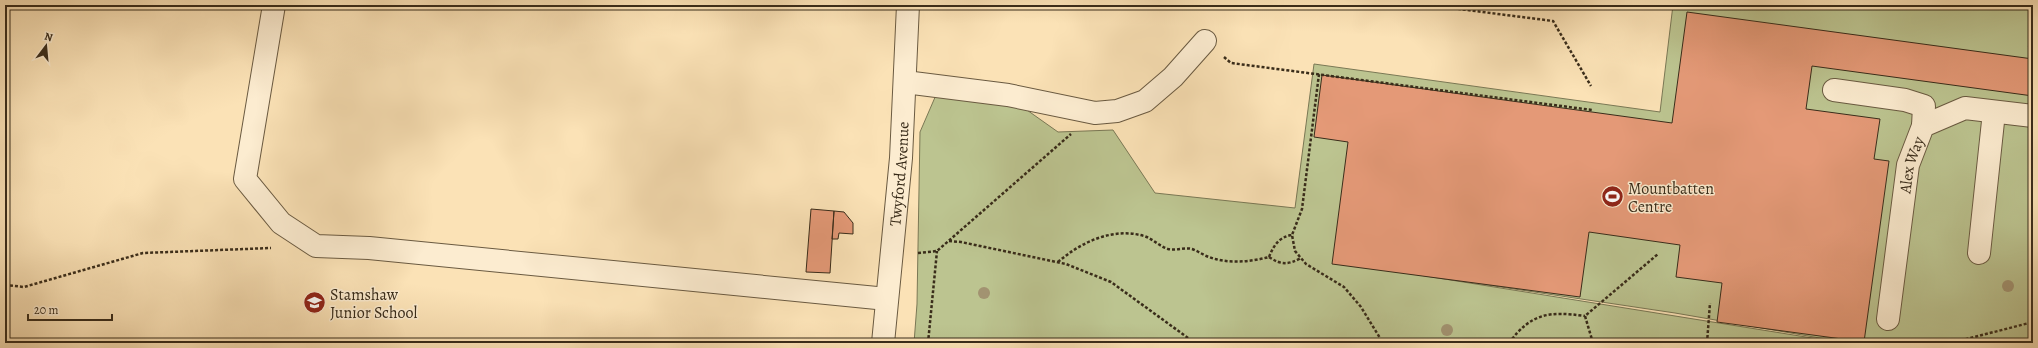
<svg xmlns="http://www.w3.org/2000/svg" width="2038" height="348" viewBox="0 0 2038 348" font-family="Alegreya,serif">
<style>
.green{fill:#bcc490;stroke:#7a7855;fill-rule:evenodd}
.building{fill:#e49977;stroke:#392c1a}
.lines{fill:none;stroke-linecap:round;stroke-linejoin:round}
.minor-casing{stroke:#6a5a41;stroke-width:24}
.path{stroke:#392c1a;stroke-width:2.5;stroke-dasharray:3 2;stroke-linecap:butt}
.minor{stroke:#fcecd0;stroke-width:22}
.tree{fill:#a29371}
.labels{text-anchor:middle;stroke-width:3;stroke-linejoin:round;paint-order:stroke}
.street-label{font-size:16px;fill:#392c1a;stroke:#fcecd0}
.poi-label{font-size:16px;fill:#392c1a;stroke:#fcecd0;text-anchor:start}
</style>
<rect width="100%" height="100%" fill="#fbe2b6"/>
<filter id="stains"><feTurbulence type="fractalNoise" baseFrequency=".005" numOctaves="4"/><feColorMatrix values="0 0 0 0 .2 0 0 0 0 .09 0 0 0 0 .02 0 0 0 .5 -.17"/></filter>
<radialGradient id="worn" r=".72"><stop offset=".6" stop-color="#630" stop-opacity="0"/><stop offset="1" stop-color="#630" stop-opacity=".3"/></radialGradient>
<path class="green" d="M 1673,5 L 2033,5 L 2033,343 L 914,343 L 917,304 L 920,132 L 936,95 L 1017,103 L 1058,132 L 1113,130 L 1155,193 L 1295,208 L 1314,64 L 1660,112 ZM 1407,273 L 1675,313 L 1837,341 L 1837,342 Z"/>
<path class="building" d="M 1687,12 L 2033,59 L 2033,96 L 1812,66 L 1806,109 L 1880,119 L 1874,159 L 1889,161 L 1864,342 L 1717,322 L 1722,283 L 1676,277 L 1680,245 L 1589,232 L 1580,297 L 1332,264 L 1348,142 L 1314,137 L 1322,75 L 1672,123 Z
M 811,209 L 834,211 L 830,273 L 806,272 Z
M 834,211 L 844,212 L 853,223 L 853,234 L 839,233 L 838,239 L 832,239 Z"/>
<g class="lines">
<defs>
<g id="minor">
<path d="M 274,5 L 245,179 L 281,223 L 316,246 L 369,248 L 887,299"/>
<path d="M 905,82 L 1008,95 L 1095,113 L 1117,111 L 1145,101 L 1173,77 L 1205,41"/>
<path d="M 1834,90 L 1905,100 L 1924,106 L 1923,126"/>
<path d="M 1979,253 L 1994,112"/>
<path id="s1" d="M 1888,319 L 1908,165 L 1923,126 L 1965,108 L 2033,116"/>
<path id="s2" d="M 883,343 L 901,158 L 908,5"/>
</g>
</defs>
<use href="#minor" class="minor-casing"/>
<path class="path" d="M 1428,5 L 1553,21 L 1591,86
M 2032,19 L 2029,48 L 2033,49
M 1224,57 L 1231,63 L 1592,110
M 1319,74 L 1302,209 L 1292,235 L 1295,251 L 1306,264 L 1344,287 L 1361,307 L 1380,338 L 1381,343
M 949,241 L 961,242 L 1066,264 L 1111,282 L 1195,343
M 918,253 L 937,251 L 1071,134
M 1269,257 C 1281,265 1288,265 1301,258
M 1269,257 C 1274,245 1279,237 1292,235
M 1058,262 C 1081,242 1113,227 1144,236 C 1153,239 1159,246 1168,249 C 1176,251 1185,247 1192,249 C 1198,251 1203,255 1209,257 C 1227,264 1250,262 1269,257
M 5,285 L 24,287 L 143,253 L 271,248
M 928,343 L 937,251
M 1509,343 C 1531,313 1549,311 1585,316
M 1593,343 L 1585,316 L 1658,254
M 1707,343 L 1710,303
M 1951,343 L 2033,322"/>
<use href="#minor" class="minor"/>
</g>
<g class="tree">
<circle cx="2008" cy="286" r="6"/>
<circle cx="984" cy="293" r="6"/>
<circle cx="1447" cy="330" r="6"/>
</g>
<defs>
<symbol id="stadium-disc" viewBox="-11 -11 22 22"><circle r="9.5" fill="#8f2418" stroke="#fcecd0"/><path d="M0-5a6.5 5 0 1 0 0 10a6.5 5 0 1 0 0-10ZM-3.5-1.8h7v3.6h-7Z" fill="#fff"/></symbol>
<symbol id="school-disc" viewBox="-11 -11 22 22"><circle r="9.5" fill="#8f2418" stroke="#fcecd0"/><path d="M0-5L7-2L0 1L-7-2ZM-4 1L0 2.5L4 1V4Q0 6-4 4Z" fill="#fff"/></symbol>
</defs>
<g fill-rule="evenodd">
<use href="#stadium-disc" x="1600" y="184" width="25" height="25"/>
<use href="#school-disc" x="302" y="290" width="25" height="25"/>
</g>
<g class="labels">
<g class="street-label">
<text dy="6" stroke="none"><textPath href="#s1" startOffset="156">Alex Way</textPath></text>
<text dy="6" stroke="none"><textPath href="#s2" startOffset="170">Twyford Avenue</textPath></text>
</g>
<g class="poi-label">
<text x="1628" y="194">Mountbatten<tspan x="1628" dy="18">Centre</tspan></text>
<text x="330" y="300">Stamshaw<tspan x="330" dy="18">Junior School</tspan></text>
</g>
</g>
<rect width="2038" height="348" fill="none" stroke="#fbe2b6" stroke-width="20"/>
<rect x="6" y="6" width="2026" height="336" fill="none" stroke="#392c1a" stroke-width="2"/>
<rect x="10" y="10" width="2018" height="328" fill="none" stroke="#392c1a"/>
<g transform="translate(46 46) rotate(16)" stroke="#fcecd0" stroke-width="3" paint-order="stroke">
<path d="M0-3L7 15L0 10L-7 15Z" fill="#392c1a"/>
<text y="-6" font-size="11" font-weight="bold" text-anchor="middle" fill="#392c1a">N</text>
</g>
<path d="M28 314v6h84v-6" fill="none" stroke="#392c1a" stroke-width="2"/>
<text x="34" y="314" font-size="12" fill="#392c1a" stroke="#fcecd0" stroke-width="3" paint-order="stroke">20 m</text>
<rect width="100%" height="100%" filter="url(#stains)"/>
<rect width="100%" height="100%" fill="url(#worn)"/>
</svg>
